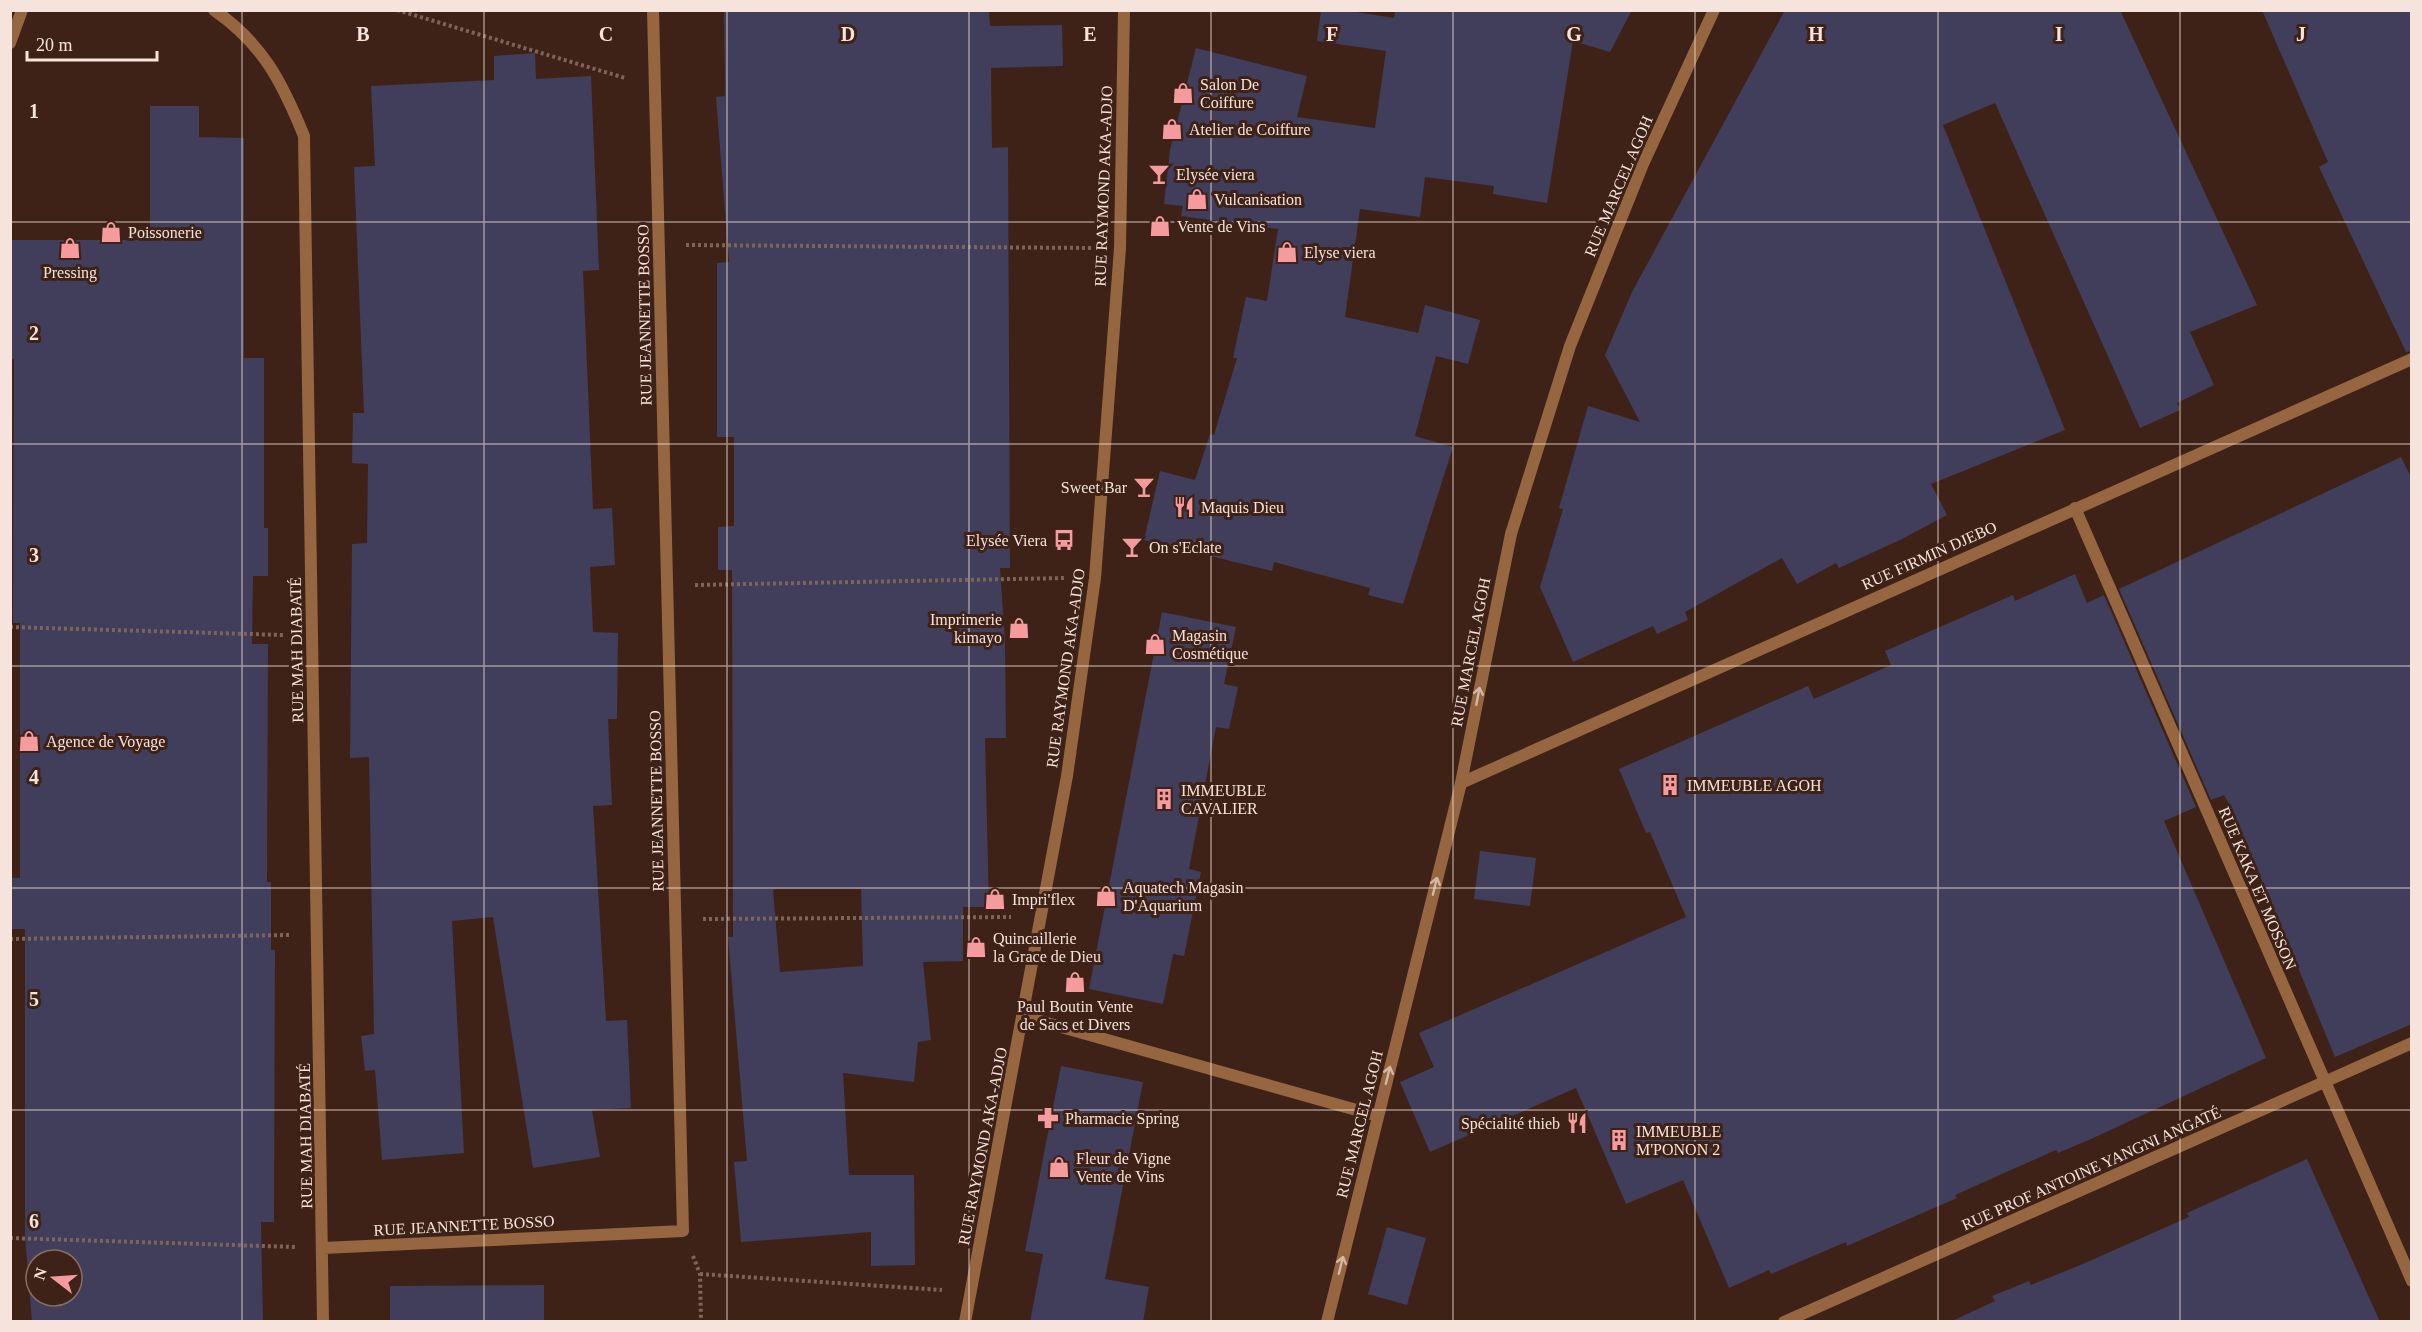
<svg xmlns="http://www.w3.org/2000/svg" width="2422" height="1332" viewBox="0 0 2422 1332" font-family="Georgia,serif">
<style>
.building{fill:#403e5a;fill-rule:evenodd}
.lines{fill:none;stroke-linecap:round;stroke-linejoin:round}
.path{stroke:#7d645a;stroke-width:4;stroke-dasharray:3 3;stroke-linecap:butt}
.minor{stroke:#956640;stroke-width:12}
.tertiary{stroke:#956640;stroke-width:12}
.oneway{stroke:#d4b7a5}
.grid{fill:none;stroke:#f6e3db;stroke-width:1.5;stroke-opacity:0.55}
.labels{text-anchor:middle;stroke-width:6;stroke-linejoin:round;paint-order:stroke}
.poi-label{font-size:16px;fill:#f6e3db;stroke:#3e2217;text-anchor:start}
.street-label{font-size:16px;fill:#f6e3db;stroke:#3e2217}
.grid-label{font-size:20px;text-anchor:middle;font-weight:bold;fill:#f6e3db;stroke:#3e2217;stroke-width:6;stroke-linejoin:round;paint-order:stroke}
</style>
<rect width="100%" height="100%" fill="#3e2217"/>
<path class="building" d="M 724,10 L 989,10 L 990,26 L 1062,25 L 1063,66 L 991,68 L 992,148 L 1008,147 L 1010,568 L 1000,568 L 1005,643 L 1006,738 L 985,738 L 989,907 L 963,907 L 963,961 L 923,962 L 931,1040 L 918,1042 L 914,1082 L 843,1073 L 849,1175 L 914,1175 L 915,1265 L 871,1266 L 871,1232 L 741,1242 L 734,1162 L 747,1161 L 728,937 L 733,937 L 732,570 L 718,570 L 718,527 L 734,526 L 734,437 L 717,437 L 717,263 L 729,262 L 716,97 L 725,96 ZM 777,889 L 861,889 L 863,966 L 780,972 L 773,890 Z
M 1321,10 L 1344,10 L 1394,18 L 1395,10 L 1632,10 L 1610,52 L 1573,41 L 1547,203 L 1493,194 L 1494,186 L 1425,177 L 1420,217 L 1360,209 L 1345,317 L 1418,333 L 1425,305 L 1480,320 L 1468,364 L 1436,356 L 1415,436 L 1453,447 L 1403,604 L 1368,595 L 1370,588 L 1274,562 L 1272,571 L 1144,540 L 1160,471 L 1195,480 L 1210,434 L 1214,435 L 1237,358 L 1233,358 L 1246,297 L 1267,301 L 1278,229 L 1181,216 L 1183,206 L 1164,204 L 1170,150 L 1196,48 L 1307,76 L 1297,117 L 1375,128 L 1386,51 L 1317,41 Z
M 1785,10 L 2120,10 L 2257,305 L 2190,332 L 2214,385 L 2177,403 L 2180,410 L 2140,428 L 1995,103 L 1943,125 L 2065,430 L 1931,484 L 1947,515 L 1902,539 L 1839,568 L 1836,563 L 1797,584 L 1782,558 L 1685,612 L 1688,620 L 1657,634 L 1653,626 L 1573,662 L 1540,587 L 1563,509 L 1559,508 L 1588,406 L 1640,422 L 1605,355 L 1632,292 Z
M 2262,10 L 2412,10 L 2412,351 L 2406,352 L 2319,167 L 2328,162 Z
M 535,53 L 536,79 L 591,76 L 599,270 L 583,271 L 593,509 L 612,508 L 615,565 L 590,567 L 593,632 L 618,633 L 617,719 L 608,719 L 612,805 L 593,806 L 606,1021 L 627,1020 L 631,1108 L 592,1110 L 600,1157 L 533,1168 L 493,917 L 452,921 L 464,1153 L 382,1160 L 375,1070 L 365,1071 L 361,1036 L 374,1034 L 369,757 L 350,758 L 352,544 L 367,543 L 368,464 L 352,463 L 353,413 L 364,413 L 354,167 L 375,166 L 371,86 L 494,80 L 494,56 Z
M 150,106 L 199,106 L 199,137 L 244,138 L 244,358 L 264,358 L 264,528 L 268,528 L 268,576 L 253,576 L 252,644 L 268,644 L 267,882 L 271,882 L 271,950 L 275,950 L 274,1222 L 261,1222 L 263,1322 L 32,1322 L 25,1236 L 25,929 L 10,929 L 10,878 L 20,878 L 20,623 L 13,623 L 14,359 L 11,359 L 10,240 L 150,240 ZM 36,1260 L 72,1260 L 72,1296 L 36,1296 Z
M 2401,457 L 2412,479 L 2412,1024 L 2335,1057 L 2234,813 L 2224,795 L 2211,800 L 2119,589 Z
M 2075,574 L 2087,603 L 2104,595 L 2196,807 L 2164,821 L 2266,1058 L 2091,1139 L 2058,1153 L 2056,1150 L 1955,1195 L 1957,1198 L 1847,1246 L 1846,1242 L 1771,1274 L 1769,1270 L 1729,1288 L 1683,1180 L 1626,1204 L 1576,1088 L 1430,1152 L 1400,1082 L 1434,1067 L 1419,1033 L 1686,917 L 1650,832 L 1646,833 L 1619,769 L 1808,686 L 1814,699 L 1891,665 L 1885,651 L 2013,595 L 2015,601 Z
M 1162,612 L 1236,627 L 1224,684 L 1238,687 L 1229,729 L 1216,727 L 1189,869 L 1201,872 L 1184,956 L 1173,954 L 1163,1004 L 1089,989 Z
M 1480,851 L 1536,858 L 1530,906 L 1474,899 Z
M 1061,1066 L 1143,1082 L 1105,1279 L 1149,1287 L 1143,1322 L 1030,1322 L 1043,1254 L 1025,1251 Z
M 2307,1159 L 2380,1322 L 1950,1322 L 1995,1301 L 1992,1296 L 2029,1281 L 2031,1285 L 2085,1263 L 2189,1217 L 2187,1213 Z
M 1387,1227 L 1426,1238 L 1407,1305 L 1368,1294 Z
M 544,1285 L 544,1322 L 390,1322 L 390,1286 Z"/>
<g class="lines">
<path class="path" d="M 397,10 L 625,78
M 686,245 L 1093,248
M 695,585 L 1066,578
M 10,627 L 283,635
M 703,919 L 1011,917
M 10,939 L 289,935
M 10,1238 L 295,1247
M 693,1256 L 700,1274 L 701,1322
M 700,1274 L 942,1290"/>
<path class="minor" d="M 214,10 C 263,44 282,82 304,136 L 323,1322
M 2075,508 L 2412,1281
M 1461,783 L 2412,359
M 1022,1016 L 1378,1116
M 323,1248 L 683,1231 L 653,10
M 965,1322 L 1067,776 L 1095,578 L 1120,248 L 1124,10
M 1327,1322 L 1461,783 L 1511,534 L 1570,346 L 1643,164 L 1714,10
M 1784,1322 L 2412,1043"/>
<path class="tertiary" d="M 10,43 L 22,10"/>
</g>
<defs><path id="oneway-shaft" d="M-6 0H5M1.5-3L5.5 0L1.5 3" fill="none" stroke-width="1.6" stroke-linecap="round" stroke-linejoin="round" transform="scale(1.5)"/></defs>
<g class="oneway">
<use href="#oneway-shaft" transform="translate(1478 696) rotate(-79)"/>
<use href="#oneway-shaft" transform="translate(1435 886) rotate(-76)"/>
<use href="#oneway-shaft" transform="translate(1388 1075) rotate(-76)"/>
<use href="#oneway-shaft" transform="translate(1341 1265) rotate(-76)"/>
</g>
<path class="grid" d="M 242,10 L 242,1322M 484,10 L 484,1322M 727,10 L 727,1322M 969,10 L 969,1322M 1211,10 L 1211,1322M 1453,10 L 1453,1322M 1695,10 L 1695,1322M 1938,10 L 1938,1322M 2180,10 L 2180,1322M 10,222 L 2412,222M 10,444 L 2412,444M 10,666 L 2412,666M 10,888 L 2412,888M 10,1110 L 2412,1110"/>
<defs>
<symbol id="shop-bare" viewBox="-9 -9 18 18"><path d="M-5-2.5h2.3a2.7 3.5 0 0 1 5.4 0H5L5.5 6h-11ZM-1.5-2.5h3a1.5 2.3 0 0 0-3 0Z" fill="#f59b9e" stroke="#3e2217" stroke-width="2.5" paint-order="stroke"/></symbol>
<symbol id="bar-bare" viewBox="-9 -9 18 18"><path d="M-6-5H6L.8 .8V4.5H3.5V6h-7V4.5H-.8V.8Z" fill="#f59b9e" stroke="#3e2217" stroke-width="2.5" paint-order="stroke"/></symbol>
<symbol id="restaurant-bare" viewBox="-9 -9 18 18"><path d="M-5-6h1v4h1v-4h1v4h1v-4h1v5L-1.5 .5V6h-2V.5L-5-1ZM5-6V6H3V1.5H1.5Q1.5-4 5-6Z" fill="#f59b9e" stroke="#3e2217" stroke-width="2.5" paint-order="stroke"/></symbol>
<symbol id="bus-bare" viewBox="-9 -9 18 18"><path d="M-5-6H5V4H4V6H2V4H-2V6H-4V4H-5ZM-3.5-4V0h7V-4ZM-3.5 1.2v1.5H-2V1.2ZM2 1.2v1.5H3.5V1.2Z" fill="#f59b9e" stroke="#3e2217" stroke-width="2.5" paint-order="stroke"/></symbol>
<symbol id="building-bare" viewBox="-9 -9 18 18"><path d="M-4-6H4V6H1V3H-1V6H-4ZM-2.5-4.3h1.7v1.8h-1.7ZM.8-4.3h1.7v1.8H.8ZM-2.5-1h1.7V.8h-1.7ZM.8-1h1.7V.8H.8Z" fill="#f59b9e" stroke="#3e2217" stroke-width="2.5" paint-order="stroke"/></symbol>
<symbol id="pharmacy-bare" viewBox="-9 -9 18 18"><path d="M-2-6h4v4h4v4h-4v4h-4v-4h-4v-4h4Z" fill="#f59b9e" stroke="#3e2217" stroke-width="2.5" paint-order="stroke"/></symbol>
</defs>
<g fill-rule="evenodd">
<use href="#shop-bare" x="1168" y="78" width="30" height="30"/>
<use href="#shop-bare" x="1157" y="114" width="30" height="30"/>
<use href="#bar-bare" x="1144" y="159" width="30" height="30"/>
<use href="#shop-bare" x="1182" y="184" width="30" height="30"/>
<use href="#shop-bare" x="1145" y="211" width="30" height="30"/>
<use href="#shop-bare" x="96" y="217" width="30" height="30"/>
<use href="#shop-bare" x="55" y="233" width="30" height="30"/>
<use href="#shop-bare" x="1272" y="237" width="30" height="30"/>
<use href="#bar-bare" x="1129" y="472" width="30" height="30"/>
<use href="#restaurant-bare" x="1169" y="492" width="30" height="30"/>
<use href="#bus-bare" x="1049" y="525" width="30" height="30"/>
<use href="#bar-bare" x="1117" y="532" width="30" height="30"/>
<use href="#shop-bare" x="1004" y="613" width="30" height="30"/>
<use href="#shop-bare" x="1140" y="629" width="30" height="30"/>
<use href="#shop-bare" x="14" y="726" width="30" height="30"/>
<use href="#building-bare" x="1655" y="770" width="30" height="30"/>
<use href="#building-bare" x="1149" y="784" width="30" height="30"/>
<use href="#shop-bare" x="1091" y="881" width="30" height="30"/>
<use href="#shop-bare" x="980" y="884" width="30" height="30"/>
<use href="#shop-bare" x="961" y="932" width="30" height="30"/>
<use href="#shop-bare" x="1060" y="967" width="30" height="30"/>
<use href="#pharmacy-bare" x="1033" y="1103" width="30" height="30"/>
<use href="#restaurant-bare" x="1562" y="1108" width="30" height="30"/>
<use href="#building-bare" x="1604" y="1125" width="30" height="30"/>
<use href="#shop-bare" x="1044" y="1152" width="30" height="30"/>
</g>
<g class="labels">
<g class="poi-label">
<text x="1200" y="90">Salon De<tspan x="1200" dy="18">Coiffure</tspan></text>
<text x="1189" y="135">Atelier de Coiffure</text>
<text x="1176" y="180">Elysée viera</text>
<text x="1214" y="205">Vulcanisation</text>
<text x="1177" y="232">Vente de Vins</text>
<text x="128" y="238">Poissonerie</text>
<text x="1304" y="258">Elyse viera</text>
<text x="70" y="278" text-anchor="middle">Pressing</text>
<text x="1127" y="493" text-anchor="end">Sweet Bar</text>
<text x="1201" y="513">Maquis Dieu</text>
<text x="1047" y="546" text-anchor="end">Elysée Viera</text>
<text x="1149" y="553">On s'Eclate</text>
<text x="1002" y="625" text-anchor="end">Imprimerie<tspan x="1002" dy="18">kimayo</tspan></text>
<text x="1172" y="641">Magasin<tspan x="1172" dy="18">Cosmétique</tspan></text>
<text x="46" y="747">Agence de Voyage</text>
<text x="1687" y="791">IMMEUBLE AGOH</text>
<text x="1181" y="796">IMMEUBLE<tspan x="1181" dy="18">CAVALIER</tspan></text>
<text x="1123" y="893">Aquatech Magasin<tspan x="1123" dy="18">D'Aquarium</tspan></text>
<text x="1012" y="905">Impri'flex</text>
<text x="993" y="944">Quincaillerie<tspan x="993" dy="18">la Grace de Dieu</tspan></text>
<text x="1075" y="1012" text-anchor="middle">Paul Boutin Vente<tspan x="1075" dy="18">de Sacs et Divers</tspan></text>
<text x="1065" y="1124">Pharmacie Spring</text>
<text x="1560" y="1129" text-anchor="end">Spécialité thieb</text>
<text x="1636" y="1137">IMMEUBLE<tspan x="1636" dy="18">M'PONON 2</tspan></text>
<text x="1076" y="1164">Fleur de Vigne<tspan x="1076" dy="18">Vente de Vins</tspan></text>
</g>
<g class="street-label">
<text transform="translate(1103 186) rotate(-88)" y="6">RUE RAYMOND AKA-ADJO</text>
<text transform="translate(1618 186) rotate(-67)" y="6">RUE MARCEL AGOH</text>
<text transform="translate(644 315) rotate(-91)" y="6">RUE JEANNETTE BOSSO</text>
<text transform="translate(1929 555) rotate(-24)" y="6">RUE FIRMIN DJEBO</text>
<text transform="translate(296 650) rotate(-91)" y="6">RUE MAH DIABATÉ</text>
<text transform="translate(1470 652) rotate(-79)" y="6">RUE MARCEL AGOH</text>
<text transform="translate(1065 668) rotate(-82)" y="6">RUE RAYMOND AKA-ADJO</text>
<text transform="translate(656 801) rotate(-91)" y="6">RUE JEANNETTE BOSSO</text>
<text transform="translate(2258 888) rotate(67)" y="6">RUE KAKA ET MOSSON</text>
<text transform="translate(1359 1124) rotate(-76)" y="6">RUE MARCEL AGOH</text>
<text transform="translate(305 1136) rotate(-91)" y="6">RUE MAH DIABATÉ</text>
<text transform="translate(982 1146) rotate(-79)" y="6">RUE RAYMOND AKA-ADJO</text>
<text transform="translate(2091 1168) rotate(-24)" y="6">RUE PROF ANTOINE YANGNI ANGATÉ</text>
<text transform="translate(464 1225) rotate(-3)" y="6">RUE JEANNETTE BOSSO</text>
</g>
</g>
<g class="grid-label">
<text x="363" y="41">B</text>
<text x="606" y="41">C</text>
<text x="848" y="41">D</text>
<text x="1090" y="41">E</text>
<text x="1332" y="41">F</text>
<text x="1574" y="41">G</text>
<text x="1816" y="41">H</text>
<text x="2059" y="41">I</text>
<text x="2301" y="41">J</text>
<text x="34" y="118">1</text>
<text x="34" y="340">2</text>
<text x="34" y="562">3</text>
<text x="34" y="784">4</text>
<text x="34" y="1006">5</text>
<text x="34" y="1228">6</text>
</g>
<rect width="2422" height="1332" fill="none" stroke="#f6e3db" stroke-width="24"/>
<g transform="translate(54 1278) rotate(287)"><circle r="28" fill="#3e2217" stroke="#886f65" stroke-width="1.5"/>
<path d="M0-4.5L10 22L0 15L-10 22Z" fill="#f59b9e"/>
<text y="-9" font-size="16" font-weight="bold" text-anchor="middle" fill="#f6e3db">N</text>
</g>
<path d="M27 51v9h130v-9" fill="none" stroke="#f6e3db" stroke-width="3"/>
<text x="36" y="51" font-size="18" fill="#f6e3db" stroke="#3e2217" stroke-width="4.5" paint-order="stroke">20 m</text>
</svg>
